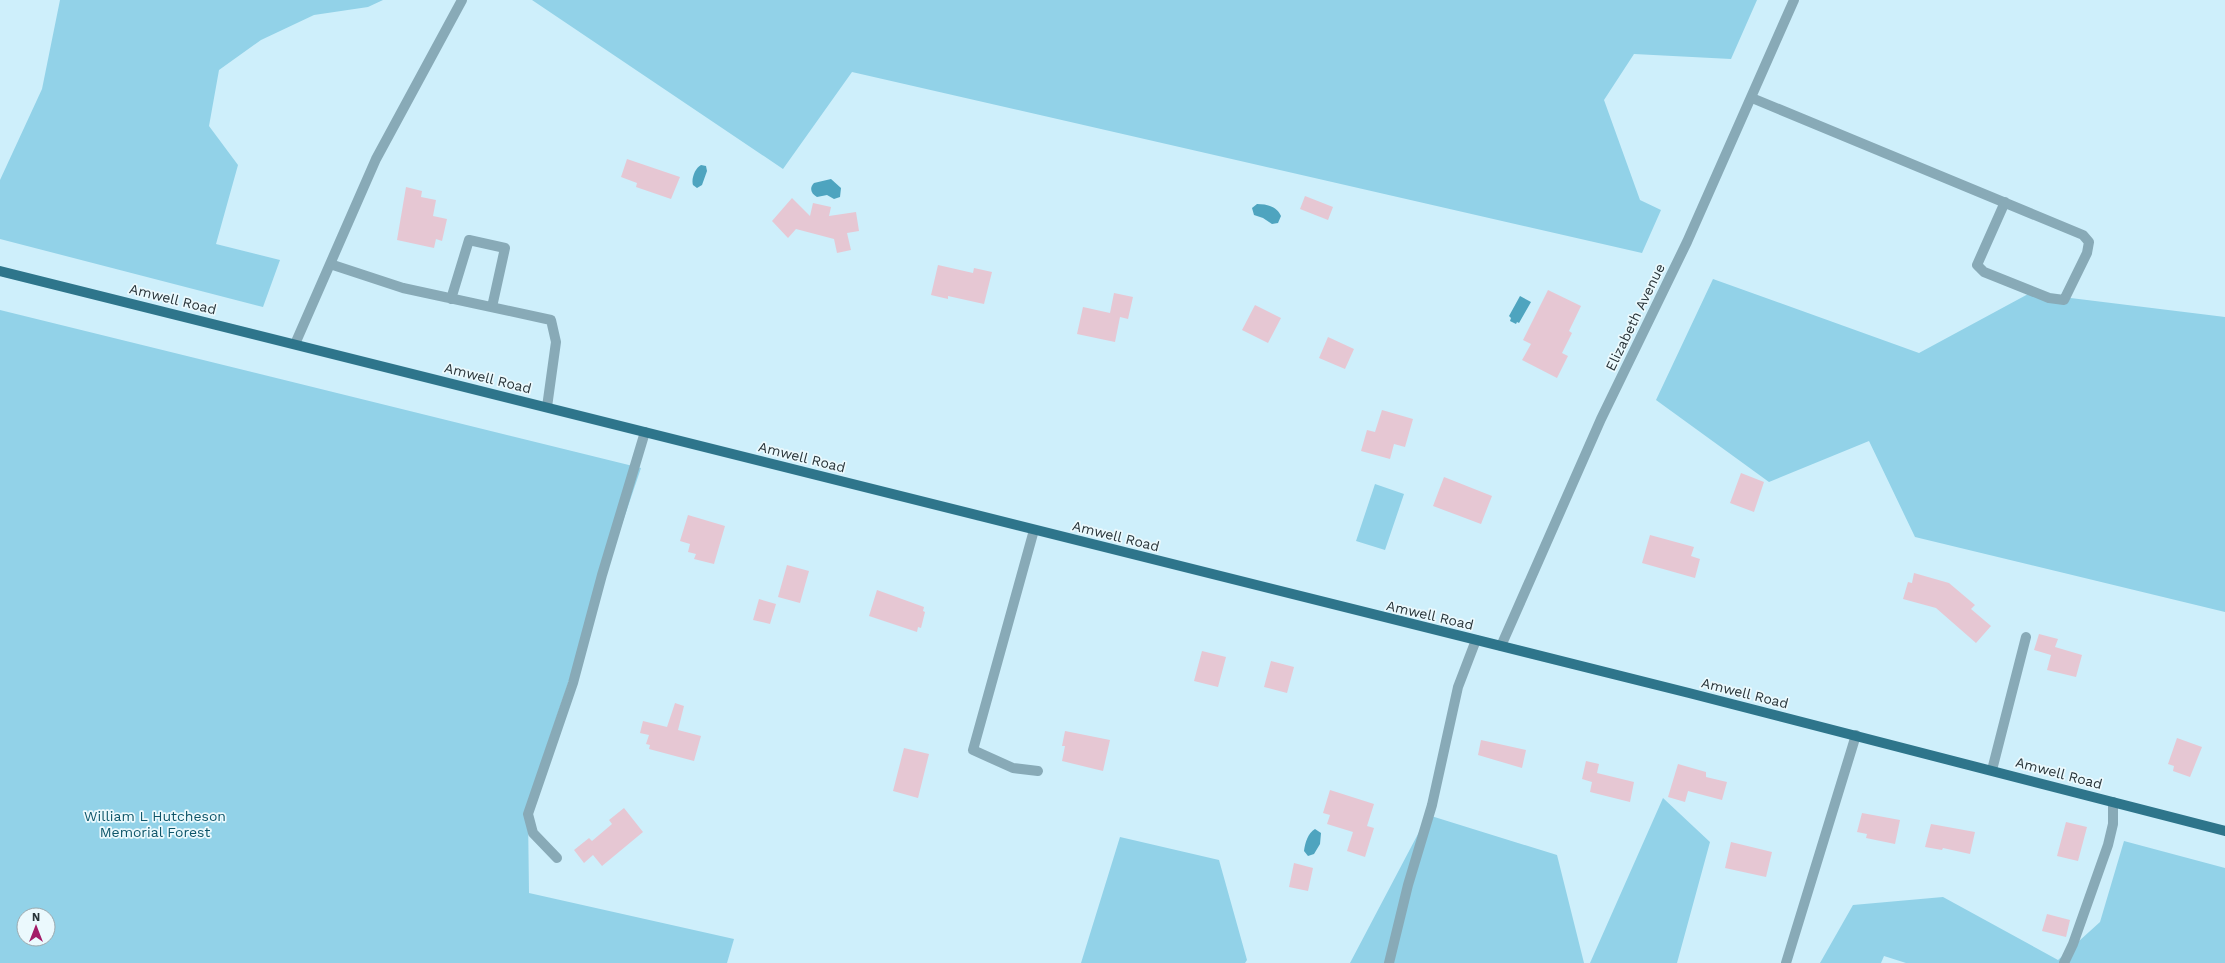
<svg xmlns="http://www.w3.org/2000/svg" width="2225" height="963" viewBox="0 0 2225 963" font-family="'Work Sans',sans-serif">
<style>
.green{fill:#92d2e8;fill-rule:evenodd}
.water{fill:#4ea4bf}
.building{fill:#e6c7d3}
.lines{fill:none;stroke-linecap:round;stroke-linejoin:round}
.minor{stroke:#88aab7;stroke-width:10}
.major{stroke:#2e758b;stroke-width:10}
.labels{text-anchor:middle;stroke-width:3.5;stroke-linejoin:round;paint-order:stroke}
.street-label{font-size:14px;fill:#283439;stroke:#ebf9fd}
.park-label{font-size:14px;fill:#0d5569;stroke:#ebf9fd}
</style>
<rect width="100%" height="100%" fill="#ceeffb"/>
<path class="green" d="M 60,0 L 383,0 L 368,7 L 314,15 L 261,40 L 219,70 L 209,126 L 238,165 L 216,244 L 280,260 L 263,307 L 0,239 L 0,180 L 42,89 Z
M 532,0 L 1757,0 L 1731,59 L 1634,54 L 1604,100 L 1640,200 L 1661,210 L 1642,253 L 852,72 L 783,169 Z
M 1713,279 L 1919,353 L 2030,293 L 2225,317 L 2225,612 L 1915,537 L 1869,441 L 1769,482 L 1656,400 Z
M 0,310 L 641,468 L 544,754 L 528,814 L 529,893 L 734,939 L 727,963 L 0,963 ZM 24,915 L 48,915 L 48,939 L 24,939 Z
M 1375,484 L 1404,494 L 1385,550 L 1356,541 Z
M 1663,798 L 1710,842 L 1677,963 L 1590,963 Z
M 1428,815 L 1557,855 L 1584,963 L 1350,963 Z
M 1120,837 L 1219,860 L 1247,960 L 1245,963 L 1081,963 Z
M 2124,841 L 2225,868 L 2225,963 L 1906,963 L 1884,956 L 1881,963 L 1820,963 L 1853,905 L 1943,897 L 2058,960 L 2100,922 Z"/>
<path class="water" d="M 701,165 L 706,166 L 707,171 L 702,185 L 697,188 L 693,185 C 691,179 695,168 701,165 Z
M 831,179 L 841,188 L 840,197 L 834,199 L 827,195 L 817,197 C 811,194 809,188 814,183 Z
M 1257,204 C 1266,204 1277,206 1281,216 L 1278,223 L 1272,224 L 1263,218 L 1254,215 L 1252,208 Z
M 1520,296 L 1531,302 L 1519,323 L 1517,322 L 1516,324 L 1510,321 L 1511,318 L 1509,316 Z
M 1315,829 L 1321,833 L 1320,844 L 1314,854 L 1308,856 L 1304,851 C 1305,843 1308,833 1315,829 Z"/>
<path class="building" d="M 627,159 L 680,177 L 671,199 L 636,187 L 637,183 L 621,177 Z
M 406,187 L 422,191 L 421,197 L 436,200 L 433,216 L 447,219 L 442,241 L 436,239 L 434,248 L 397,240 Z
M 1305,196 L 1333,207 L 1328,220 L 1300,209 Z
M 792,198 L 810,216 L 813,203 L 831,207 L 829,216 L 856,212 L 859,231 L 847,233 L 851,250 L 837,253 L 834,239 L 796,229 L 788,238 L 772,221 Z
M 938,265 L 973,273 L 974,268 L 992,272 L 984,304 L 948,296 L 948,299 L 931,295 Z
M 1548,290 L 1581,306 L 1569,331 L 1572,333 L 1562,353 L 1568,356 L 1557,378 L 1522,360 L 1531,344 L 1523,340 Z
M 1114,293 L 1133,297 L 1128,319 L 1120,317 L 1115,342 L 1077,334 L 1083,307 L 1110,313 Z
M 1255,305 L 1281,318 L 1268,343 L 1242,330 Z
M 1328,337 L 1354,349 L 1345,369 L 1319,358 Z
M 1382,410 L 1413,419 L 1405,447 L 1394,444 L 1390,459 L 1361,451 L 1367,430 L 1375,432 Z
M 1741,473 L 1764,482 L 1754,512 L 1730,503 Z
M 1444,477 L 1492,496 L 1481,524 L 1433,506 Z
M 688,515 L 725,526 L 714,564 L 694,559 L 696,554 L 688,552 L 690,544 L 680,541 Z
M 1650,535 L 1694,547 L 1691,556 L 1700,559 L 1695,578 L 1642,563 Z
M 787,565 L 809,571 L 800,603 L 778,597 Z
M 1914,573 L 1949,583 L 1975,605 L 1971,609 L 1991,626 L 1976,643 L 1936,608 L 1903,599 L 1908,582 L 1912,583 Z
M 877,590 L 924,607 L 923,611 L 925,612 L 921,628 L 918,627 L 917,632 L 869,616 Z
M 759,599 L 776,604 L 770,624 L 753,620 Z
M 2039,634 L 2058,639 L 2055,647 L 2082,655 L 2076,677 L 2047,670 L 2051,655 L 2034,650 Z
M 1202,651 L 1226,657 L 1218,687 L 1194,681 Z
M 1271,661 L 1294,667 L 1287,693 L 1264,687 Z
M 675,703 L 684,706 L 678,730 L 701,736 L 694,761 L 649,749 L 650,745 L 646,744 L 649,735 L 640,733 L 643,721 L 667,727 Z
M 1065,731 L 1110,740 L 1103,771 L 1062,761 L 1065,746 L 1062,746 Z
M 2177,738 L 2202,747 L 2190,777 L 2173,771 L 2174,766 L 2168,764 Z
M 1481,740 L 1526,750 L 1522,768 L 1478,755 Z
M 904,748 L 929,754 L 918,798 L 893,791 Z
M 1586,761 L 1599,764 L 1597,773 L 1634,782 L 1630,802 L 1590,792 L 1592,782 L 1582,779 Z
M 1678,764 L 1706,772 L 1706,777 L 1727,782 L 1722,800 L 1688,791 L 1685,802 L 1668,797 Z
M 1330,790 L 1374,804 L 1367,826 L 1374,828 L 1365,857 L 1347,851 L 1353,832 L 1327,824 L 1330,815 L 1323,813 Z
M 624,808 L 643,832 L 602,866 L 593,855 L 584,863 L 574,850 L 589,838 L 592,841 L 612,824 L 609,820 Z
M 1862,813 L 1900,820 L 1895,844 L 1866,838 L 1867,834 L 1857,832 Z
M 2066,822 L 2087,827 L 2078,861 L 2057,856 Z
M 1931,824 L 1975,832 L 1970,854 L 1943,848 L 1942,850 L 1925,847 Z
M 1731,842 L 1772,852 L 1766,877 L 1725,868 Z
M 1294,863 L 1313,868 L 1308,891 L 1289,887 Z
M 2047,914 L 2070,920 L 2066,937 L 2042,931 Z"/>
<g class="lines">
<path class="minor" d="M 1752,98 L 2083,235 L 2089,242 L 2087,253 L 2064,300 L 2049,298 L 1984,272 L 1977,265 L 2005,202
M 330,264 L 403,288 L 551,320 L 556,342 L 547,407
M 451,299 L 469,240 L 505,248 L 492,307
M 295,344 L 376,159 L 462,0
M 1034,530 L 973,750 L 1013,768 L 1038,771
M 1501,646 L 1601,419 L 1687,242 L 1794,0
M 1992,770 L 2026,637
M 557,858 L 533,833 L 528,814 L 573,683 L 602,575 L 645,432
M 1389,963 L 1408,885 L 1432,805 L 1458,687 L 1476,640
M 1786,963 L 1856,735
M 2064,963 L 2073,944 L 2108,845 L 2113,824 L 2113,802"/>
<path class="major" d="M 0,271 L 1689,693 L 2225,831"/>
</g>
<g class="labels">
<g class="street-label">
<text transform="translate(173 299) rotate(14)" y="5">Amwell Road</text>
<text transform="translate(1635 317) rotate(-64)" y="5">Elizabeth Avenue</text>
<text transform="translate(488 378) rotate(14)" y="5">Amwell Road</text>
<text transform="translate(802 457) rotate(14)" y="5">Amwell Road</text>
<text transform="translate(1116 536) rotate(14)" y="5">Amwell Road</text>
<text transform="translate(1430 615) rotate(13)" y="5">Amwell Road</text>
<text transform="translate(1745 693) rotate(14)" y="5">Amwell Road</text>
<text transform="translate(2059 773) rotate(15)" y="5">Amwell Road</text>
</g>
<g class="park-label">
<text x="155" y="821">William L Hutcheson<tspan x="155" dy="16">Memorial Forest</tspan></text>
</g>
</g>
<g transform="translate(36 927)"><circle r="19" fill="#ebf9fd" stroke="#9daaaf"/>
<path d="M0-3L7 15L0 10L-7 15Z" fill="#a31b67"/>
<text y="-6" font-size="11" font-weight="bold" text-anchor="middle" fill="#283439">N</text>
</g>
</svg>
